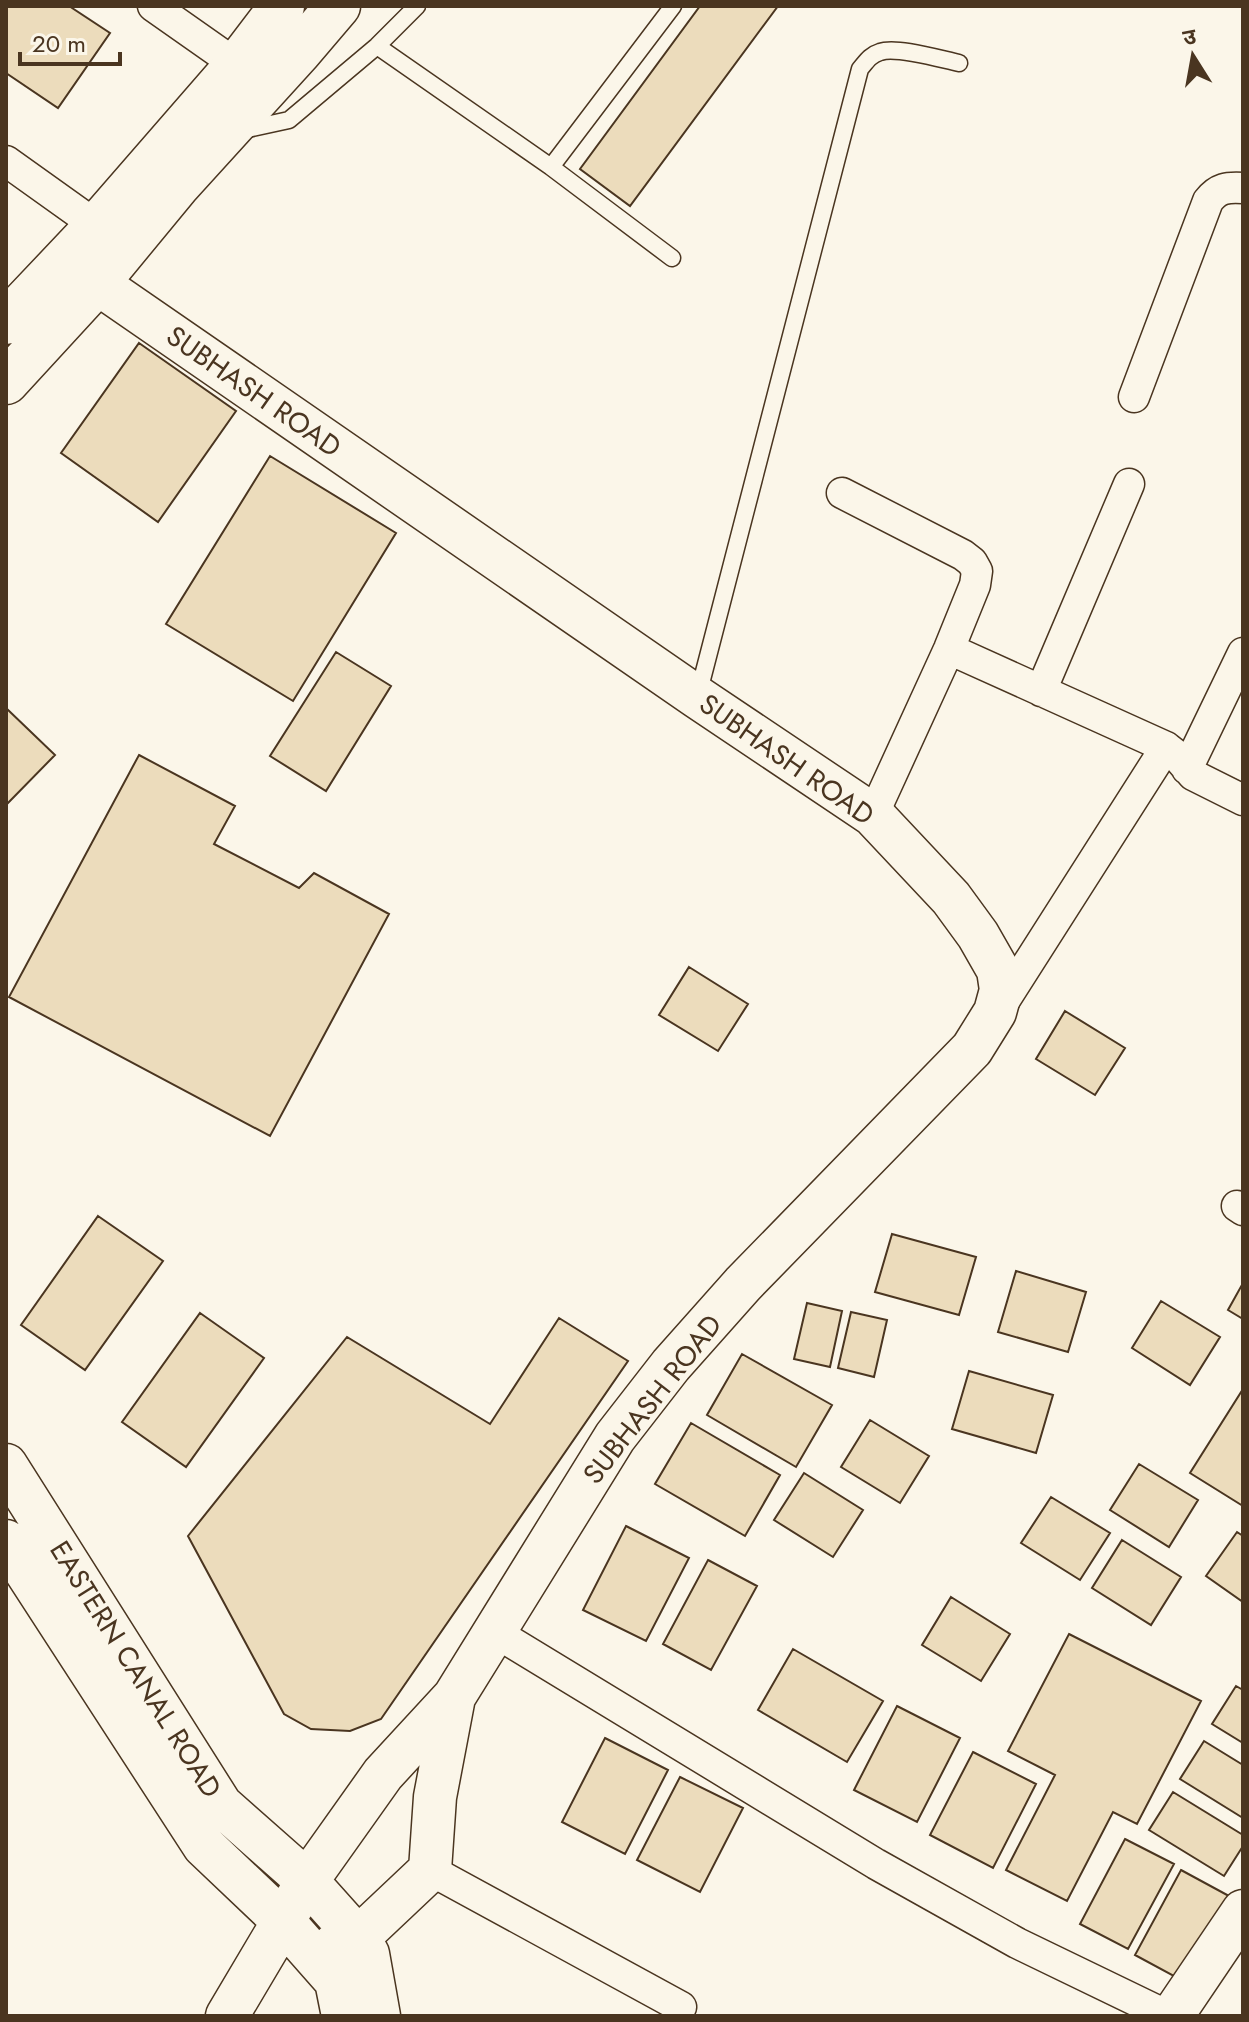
<svg xmlns="http://www.w3.org/2000/svg" width="1249" height="2022" viewBox="0 0 1249 2022" font-family="Jost,'Noto Sans Devanagari',sans-serif">
<style>
.building{fill:#ecdcbc;stroke:#4a3520;stroke-width:2}
.lines{fill:none;stroke-linecap:round;stroke-linejoin:round}
.lane-casing{stroke:#4a3520;stroke-width:19}
.street-casing{stroke:#4a3520;stroke-width:33}
.secondary-casing{stroke:#4a3520;stroke-width:45}
.primary-casing{stroke:#4a3520;stroke-width:47}
.lane{stroke:#fbf6e9;stroke-width:16}
.street{stroke:#fbf6e9;stroke-width:30}
.secondary{stroke:#fbf6e9;stroke-width:42}
.primary{stroke:#fbf6e9;stroke-width:44}
.labels{text-anchor:middle;stroke-width:6;stroke-linejoin:round;paint-order:stroke}
.street-label{font-size:28px;fill:#4a3520;stroke:#fbf6e9}
</style>
<rect width="100%" height="100%" fill="#fbf6e9"/>
<path class="building" d="M 6,6 L 69,6 L 110,33 L 58,108 L 6,73 Z
M 700,6 L 778,6 L 630,206 L 580,169 Z
M 139,343 L 236,411 L 158,522 L 61,453 Z
M 270,456 L 396,533 L 293,701 L 166,624 Z
M 336,652 L 391,686 L 326,791 L 270,756 Z
M 6,708 L 55,755 L 6,805 Z
M 139,755 L 235,806 L 214,844 L 299,888 L 314,873 L 389,914 L 270,1136 L 9,997 Z
M 689,967 L 748,1004 L 718,1051 L 659,1015 Z
M 1065,1011 L 1125,1048 L 1095,1095 L 1036,1059 Z
M 98,1216 L 163,1261 L 85,1370 L 21,1325 Z
M 892,1234 L 976,1257 L 959,1315 L 875,1292 Z
M 1016,1271 L 1086,1292 L 1068,1352 L 998,1332 Z
M 1243,1283 L 1243,1319 L 1228,1310 Z
M 1161,1301 L 1220,1337 L 1190,1385 L 1132,1348 Z
M 807,1303 L 842,1311 L 830,1367 L 794,1359 Z
M 851,1312 L 887,1320 L 874,1377 L 838,1368 Z
M 200,1313 L 264,1358 L 186,1467 L 122,1422 Z
M 559,1318 L 628,1361 L 381,1719 L 350,1731 L 311,1729 L 284,1714 L 188,1536 L 347,1337 L 490,1424 Z
M 742,1354 L 832,1405 L 796,1467 L 707,1415 Z
M 969,1371 L 1053,1395 L 1036,1453 L 952,1429 Z
M 1243,1389 L 1243,1506 L 1190,1473 Z
M 870,1420 L 929,1456 L 900,1503 L 841,1467 Z
M 691,1423 L 780,1475 L 745,1536 L 655,1484 Z
M 1139,1464 L 1198,1500 L 1169,1547 L 1110,1510 Z
M 804,1473 L 863,1510 L 833,1557 L 774,1520 Z
M 1051,1497 L 1110,1533 L 1080,1580 L 1021,1543 Z
M 626,1526 L 689,1558 L 646,1641 L 583,1610 Z
M 1237,1532 L 1243,1536 L 1243,1602 L 1206,1576 Z
M 1122,1540 L 1181,1577 L 1151,1625 L 1092,1588 Z
M 708,1560 L 757,1586 L 711,1670 L 663,1644 Z
M 951,1597 L 1010,1634 L 981,1681 L 922,1645 Z
M 1069,1634 L 1201,1701 L 1137,1824 L 1113,1812 L 1067,1901 L 1006,1870 L 1055,1775 L 1008,1751 Z
M 793,1649 L 883,1701 L 847,1762 L 758,1710 Z
M 1236,1686 L 1243,1690 L 1243,1743 L 1212,1724 Z
M 897,1706 L 960,1738 L 917,1822 L 854,1790 Z
M 605,1738 L 668,1770 L 625,1854 L 562,1822 Z
M 1204,1741 L 1243,1765 L 1243,1818 L 1180,1779 Z
M 973,1752 L 1036,1784 L 993,1868 L 930,1835 Z
M 680,1777 L 743,1808 L 700,1892 L 637,1860 Z
M 1173,1792 L 1243,1835 L 1243,1846 L 1224,1876 L 1149,1830 Z
M 1125,1839 L 1174,1864 L 1128,1949 L 1080,1924 Z
M 1181,1870 L 1229,1896 L 1183,1981 L 1135,1955 Z"/>
<g class="lines">
<defs>
<path id="lane" d="M 377,46 L 551,167 L 672,258
M 243,130 L 289,120 L 377,46 L 417,6
M 551,167 L 673,6
M 698,695 L 860,69 C 866,62 870,55 880,52 C 896,46 940,59 959,63"/>
<path id="street" d="M 153,6 L 237,65
M 6,161 L 97,226
M 1134,397 L 1208,201 C 1218,188 1227,187 1243,188
M 842,493 L 963,555 L 972,562 L 977,571 L 975,585 L 949,649 L 873,815
M 949,649 L 1166,747 L 1175,754 L 1193,775 L 1243,800
M 1041,691 L 1129,484
M 1187,769 L 1243,653
M 999,1009 L 1166,747
M 1237,1206 L 1243,1210
M 493,1631 L 876,1864 L 1017,1943 L 1168,2016
M 430,1870 L 681,2007"/>
<path id="secondary" d="M 97,283 L 697,697 L 873,815 L 951,898 L 978,935 L 998,970 L 1001,990 L 995,1012 L 972,1049 L 743,1284 L 671,1365 L 615,1437 L 454,1697 L 383,1774 L 307,1881 L 227,2016
M 6,1465 L 221,1805 L 307,1881 L 358,1938 L 368,1954 L 379,2016
M 6,1541 L 204,1846 L 284,1922 L 336,1981 L 343,2016
M 334,1945 L 358,1938 L 430,1870 L 435,1797 L 454,1697
M 1172,2016 L 1243,1911"/>
<path id="primary" d="M 6,322 L 97,226 L 237,65 L 282,6
M 6,382 L 97,283 L 177,186 L 298,53 L 338,6"/>
</defs>
<use href="#lane" class="lane-casing"/>
<use href="#street" class="street-casing"/>
<use href="#secondary" class="secondary-casing"/>
<use href="#primary" class="primary-casing"/>
<use href="#lane" class="lane"/>
<use href="#street" class="street"/>
<use href="#secondary" class="secondary"/>
<use href="#primary" class="primary"/>
</g>
<g class="labels">
<g class="street-label">
<text transform="translate(254 391) rotate(35)" y="10">SUBHASH ROAD</text>
<text transform="translate(787 759) rotate(35)" y="10">SUBHASH ROAD</text>
<text transform="translate(652 1399) rotate(-52)" y="10">SUBHASH ROAD</text>
<text transform="translate(136 1669) rotate(58)" y="10">EASTERN CANAL ROAD</text>
</g>
</g>
<rect width="1249" height="2022" fill="none" stroke="#4a3520" stroke-width="16"/>
<g transform="translate(1193 56) rotate(349)" stroke="#fbf6e9" stroke-width="6" paint-order="stroke">
<path d="M0-6L14 30L0 20L-14 30Z" fill="#4a3520"/>
<text y="-12" font-size="22" font-weight="bold" text-anchor="middle" fill="#4a3520">उ</text>
</g>
<path d="M20 52v12h100v-12" fill="none" stroke="#4a3520" stroke-width="4"/>
<text x="32" y="52" font-size="24" fill="#4a3520" stroke="#fbf6e9" stroke-width="6" paint-order="stroke">20 m</text>
</svg>
